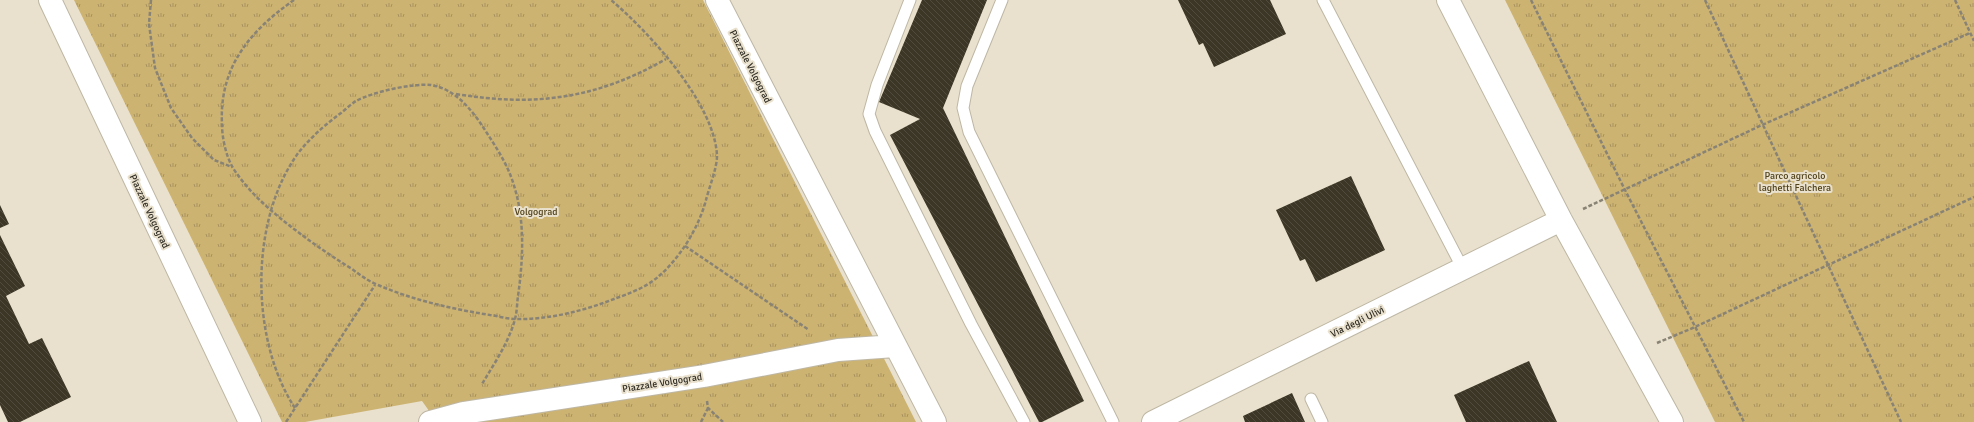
<svg xmlns="http://www.w3.org/2000/svg" width="1974" height="422" viewBox="0 0 1974 422" font-family="Signika,sans-serif">
<style>
.park{fill:url(#park-tufts)}
.building{fill:url(#building-back-hatch)}
.lines{fill:none;stroke-linecap:round;stroke-linejoin:round}
.lane-casing{stroke:#beb7a4;stroke-width:13}
.street-casing{stroke:#beb7a4;stroke-width:24}
.path{stroke:#888375;stroke-width:2.5;stroke-dasharray:4 2;stroke-linecap:butt}
.lane{stroke:#fff;stroke-width:11}
.street{stroke:#fff;stroke-width:22}
.labels{text-anchor:middle;stroke-width:4;stroke-linejoin:round;paint-order:stroke}
.street-label{font-size:10px;fill:#302d25;stroke:#e9e1cd}
.park-label{font-size:10px;fill:#51421a;stroke:#e9e1cd}
</style>
<defs>
<pattern id="park-tufts" width="24" height="20" patternUnits="userSpaceOnUse"><rect width="24" height="20" fill="#cdb372"/><path d="M3 7l-1-3M5 7V3M7 7l1-3M15 17l-1-3M17 17v-4M19 17l1-3" fill="none" stroke="#a7925d"/></pattern>
<pattern id="building-back-hatch" width="6" height="6" patternUnits="userSpaceOnUse"><rect width="6" height="6" fill="#3c3626"/><path d="M-1 5l2 2M0 0l6 6M5-1l2 2" fill="none" stroke="#504b3d"/></pattern>
</defs>
<rect width="100%" height="100%" fill="#e9e1cd"/>
<path class="park" d="M 74,0 L 703,0 L 916,422 L 437,422 L 422,401 L 305,422 L 282,422 Z
M 1505,0 L 1974,0 L 1974,422 L 1715,422 Z"/>
<path class="building" d="M 922,0 L 987,0 L 943,108 L 1084,401 L 1042,422 L 1039,422 L 890,135 L 920,119 L 879,102 Z
M 1178,0 L 1270,0 L 1286,34 L 1214,67 L 1203,43 L 1199,45 Z
M 1351,176 L 1385,250 L 1316,282 L 1305,259 L 1300,261 L 1276,210 Z
M 0,205 L 9,224 L 0,228 Z
M 0,235 L 25,286 L 6,296 L 29,344 L 42,338 L 71,397 L 20,422 L 8,422 L 0,405 Z
M 1529,361 L 1557,422 L 1466,422 L 1454,395 Z
M 1292,393 L 1305,422 L 1245,422 L 1243,416 Z"/>
<g class="lines">
<defs>
<path id="lane" d="M 910,0 L 877,85 L 869,114 L 875,131 L 971,324 L 1024,422
M 1002,0 L 967,86 L 963,108 L 969,132 L 1113,422
M 1323,0 L 1463,269
M 1311,399 L 1322,422"/>
<path id="street" d="M 50,0 L 250,422
M 717,0 L 935,422
M 1448,0 L 1561,220 L 1672,422
M 430,422 L 463,413 L 704,376 L 838,350 L 895,346
M 1153,422 L 1561,220"/>
</defs>
<use href="#lane" class="lane-casing"/>
<use href="#street" class="street-casing"/>
<path class="path" d="M 151,0 L 149,24 L 155,68 L 171,108 L 192,138 L 214,160 L 232,167
M 294,0 C 250,31 219,67 222,124 C 222,138 226,156 233,168 C 251,196 279,218 306,238 C 321,249 336,259 352,269 C 360,275 368,281 378,285 C 413,300 452,309 490,315 C 498,316 507,319 515,319 C 548,320 583,311 614,299 C 628,294 647,287 659,276 C 680,258 699,227 706,200 C 709,188 717,168 717,156 C 715,104 649,32 611,0
M 1531,0 L 1625,190 L 1744,422
M 1705,0 L 1901,422
M 1955,0 L 1974,41
M 456,94 C 535,107 596,99 666,59
M 1583,209 L 1762,125 L 1970,33
M 685,246 L 809,330
M 1657,343 L 1695,327 L 1974,197
M 707,401 L 708,408 L 723,422
M 295,408 C 250,340 249,219 299,152 C 311,137 326,124 341,113 C 346,109 351,104 356,101 C 372,92 413,83 431,85 C 455,89 471,109 483,127 C 496,147 509,166 515,189 C 525,223 523,261 518,296 C 517,303 517,312 515,319 C 509,342 494,364 482,384
M 286,422 L 375,285
M 701,422 L 708,408"/>
<use href="#lane" class="lane"/>
<use href="#street" class="street"/>
</g>
<g class="labels">
<g class="street-label">
<text transform="translate(751 66) rotate(63)" y="4">Piazzale Volgograd</text>
<text transform="translate(150 211) rotate(65)" y="4">Piazzale Volgograd</text>
<text transform="translate(1357 321) rotate(-26)" y="4">Via degli Ulivi</text>
<text transform="translate(662 382) rotate(-9)" y="4">Piazzale Volgograd</text>
</g>
<g class="park-label">
<text x="1795" y="179">Parco agricolo<tspan x="1795" dy="12">laghetti Falchera</tspan></text>
<text x="536" y="215">Volgograd</text>
</g>
</g>
</svg>
